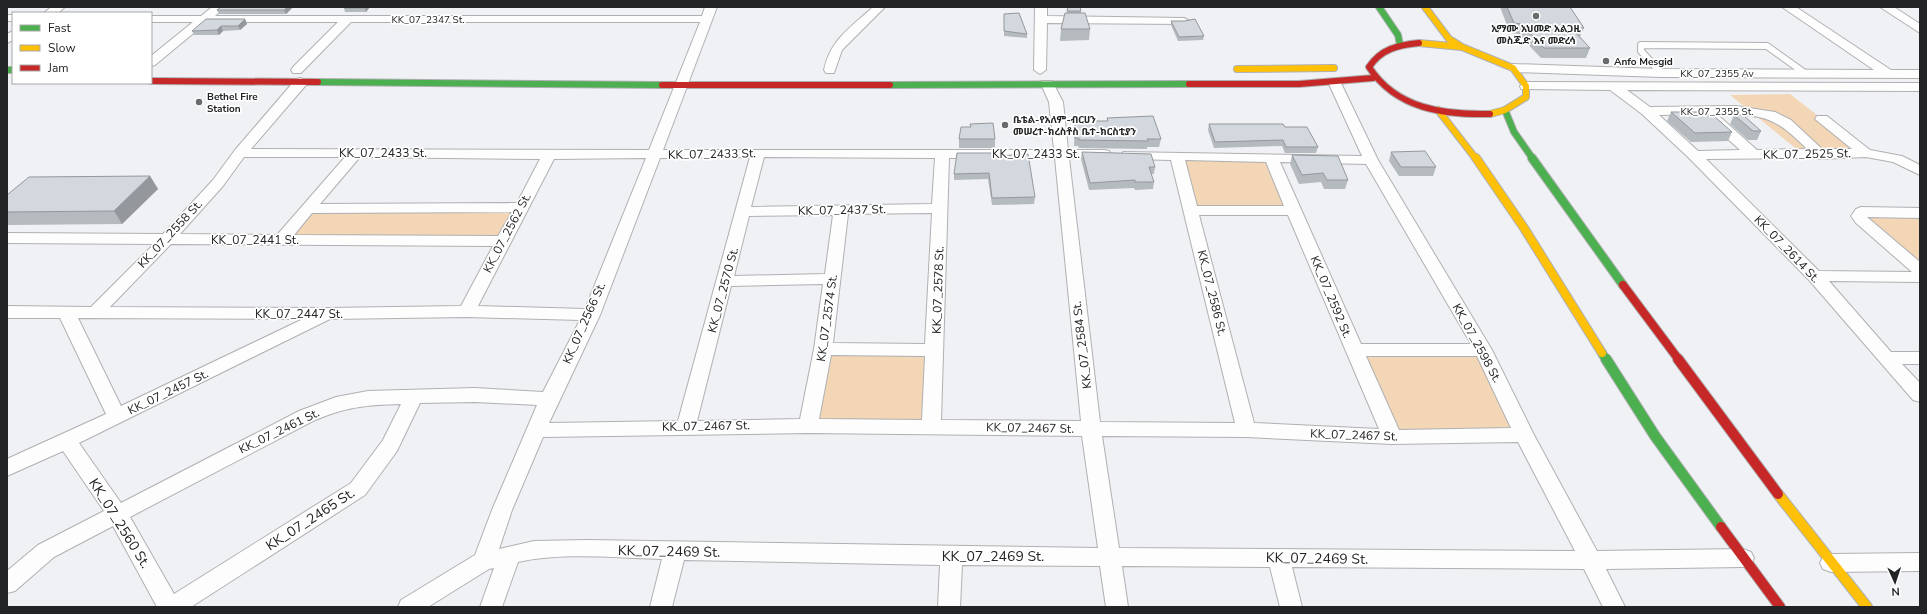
<svg xmlns="http://www.w3.org/2000/svg" width="1927" height="614" viewBox="0 0 1927 614" font-family="'Nunito Sans','Noto Sans Ethiopic',sans-serif">
<style>
.green{fill:#f3d6b6}
.lines{fill:none;stroke-linecap:round;stroke-linejoin:round}
.lane-casing{stroke:#afb0b2;stroke-width:8}
.street-casing{stroke:#afb0b2;stroke-width:2}
.fast-far2-casing{stroke:#afb0b2;stroke-width:8}
.fast-far1-casing{stroke:#afb0b2;stroke-width:10}
.fast-casing{stroke:#afb0b2;stroke-width:12}
.slow-far2-casing{stroke:#afb0b2;stroke-width:8}
.slow-far1-casing{stroke:#afb0b2;stroke-width:10}
.slow-casing{stroke:#afb0b2;stroke-width:12}
.jam-far2-casing{stroke:#afb0b2;stroke-width:8}
.jam-far1-casing{stroke:#afb0b2;stroke-width:10}
.jam-casing{stroke:#afb0b2;stroke-width:12}
.lane{stroke:#fdfdfd;stroke-width:6}
.street{fill:#fdfdfd;fill-rule:evenodd}
.fast-far2{stroke:#4caf50;stroke-width:6}
.fast-far1{stroke:#4caf50;stroke-width:8}
.fast{stroke:#4caf50;stroke-width:10}
.slow-far2{stroke:#ffc107;stroke-width:6}
.slow-far1{stroke:#ffc107;stroke-width:8}
.slow{stroke:#ffc107;stroke-width:10}
.jam-far2{stroke:#c62828;stroke-width:6}
.jam-far1{stroke:#c62828;stroke-width:8}
.jam{stroke:#c62828;stroke-width:10}
.wall{fill:#b5babf}
.shaded-wall{fill:#94979b}
.building{fill:#d3d8de;stroke:#94979b}
.poi-dot{fill:#696b6d;stroke:#fff;stroke-width:1.5}
.labels{text-anchor:middle;stroke-width:3.5;stroke-linejoin:round;paint-order:stroke}
.far-street-label{font-size:10px;fill:#212324;stroke:#fff}
.far-poi-label{font-size:10px;font-weight:bold;fill:#212324;stroke:#fff;text-anchor:start}
.street-label{font-size:12px;fill:#212324;stroke:#fff}
.near-street-label{font-size:14px;fill:#212324;stroke:#fff}
</style>
<rect width="100%" height="100%" fill="#eff1f4"/>
<path class="green" d="M 1790,94 L 1863,151 L 1799,151 L 1730,95 Z
M 1177,157 L 1271,158 L 1294,210 L 1191,211 Z
M 521,207 L 503,241 L 281,240 L 307,209 Z
M 1861,212 L 1920,213 L 1920,270 Z
M 823,349 L 935,350 L 931,427 L 808,426 Z
M 1353,350 L 1484,351 L 1525,434 L 1392,437 Z"/>
<g class="lines">
<defs>
<path id="lane" d="M 1661,73 L 1641,51 L 1641,45 L 1767,46 L 1806,74"/>
<path id="street" d="M 51,7 L 65,7 L 58,13 L 44,13 Z
M 212,7 L 225,7 L 215,16 L 702,16 L 705,7 L 717,7 L 663,150 L 1054,150 L 1049,102 L 1041,84 L 1042,81 L 1052,81 L 1063,102 L 1068,150 L 1104,150 L 1109,151 L 1111,154 L 1109,157 L 1104,158 L 1069,158 L 1100,422 L 1235,423 L 1171,160 L 1128,159 L 1123,158 L 1121,155 L 1123,152 L 1362,156 L 1328,82 L 1329,79 L 1339,79 L 1378,160 L 1492,350 L 1534,435 L 1597,551 L 1743,549 L 1751,552 L 1754,558 L 1751,564 L 1743,567 L 1606,569 L 1625,607 L 1603,607 L 1584,569 L 1292,567 L 1302,607 L 1280,607 L 1270,567 L 1122,566 L 1128,607 L 1106,607 L 1100,566 L 962,565 L 960,607 L 938,607 L 940,565 L 684,560 L 672,607 L 650,607 L 662,559 C 616,558 563,552 518,562 L 502,607 L 480,607 L 494,568 L 489,569 L 428,607 L 398,607 L 401,600 L 475,555 L 492,510 L 537,405 L 475,402 L 420,403 L 397,451 L 365,495 L 191,607 L 157,607 L 113,526 L 54,557 L 15,591 L 7,593 L 7,571 L 38,545 L 104,511 L 63,451 L 7,476 L 7,459 L 106,414 L 60,318 L 7,318 L 7,306 L 91,307 L 154,244 L 7,243 L 7,233 L 163,234 L 213,180 L 235,150 L 296,79 L 301,78 L 307,82 L 306,85 L 251,149 L 649,150 L 700,22 L 351,22 L 301,73 L 293,73 L 291,70 L 293,67 L 338,22 L 207,22 L 155,65 L 151,66 L 151,56 L 193,22 L 151,22 L 151,16 L 201,16 ZM 244,157 L 345,157 L 277,235 L 180,234 L 223,186 ZM 360,157 L 540,159 L 517,203 L 320,204 ZM 750,157 L 678,421 L 549,423 L 600,315 L 660,158 ZM 764,157 L 935,158 L 932,204 L 751,207 ZM 646,158 L 585,309 L 478,306 L 554,159 ZM 949,158 L 1055,158 L 1081,421 L 941,420 ZM 1185,160 L 1266,162 L 1284,206 L 1197,206 ZM 1280,162 L 1366,164 L 1471,344 L 1361,344 ZM 512,212 L 498,236 L 294,235 L 312,213 ZM 932,213 L 925,344 L 833,343 L 848,214 ZM 833,215 L 825,274 L 734,276 L 749,216 ZM 1199,215 L 1288,215 L 1379,429 L 1254,423 ZM 171,244 L 493,246 L 461,306 L 328,308 L 110,307 ZM 823,284 L 814,349 L 800,419 L 697,421 L 731,286 ZM 467,317 L 580,320 L 543,392 L 475,388 L 368,391 L 336,397 L 299,411 L 121,503 L 79,443 L 330,319 ZM 78,318 L 303,319 L 121,406 ZM 831,355 L 925,356 L 922,420 L 819,419 ZM 1366,356 L 1477,356 L 1511,428 L 1399,430 ZM 401,404 L 383,440 L 351,483 L 174,594 L 130,517 L 313,421 C 346,407 365,405 401,404 ZM 808,433 L 1082,436 L 1098,548 L 587,540 L 534,541 L 499,549 L 512,510 L 543,437 ZM 1102,436 L 1246,437 L 1392,444 L 1518,442 L 1575,551 L 1119,548 Z
M 873,7 L 885,7 L 842,50 L 834,73 L 826,73 L 824,70 C 830,40 851,27 873,7 Z
M 1035,7 L 1047,7 L 1047,16 L 1184,18 L 1190,21 L 1184,24 L 1047,23 L 1046,70 L 1040,74 L 1034,70 Z
M 1782,7 L 1796,7 L 1891,70 L 1920,70 L 1920,78 L 1661,77 L 1513,72 L 1507,68 L 1513,64 L 1661,69 L 1874,70 Z
M 1880,7 L 1894,7 L 1920,24 L 1920,33 Z
M 7,15 L 13,15 L 13,21 L 7,21 Z
M 13,31 L 13,40 L 7,43 L 7,34 Z
M 1526,82 L 1920,83 L 1920,91 L 1627,90 L 1650,107 L 1736,106 L 1775,112 L 1791,120 L 1822,149 L 1852,149 L 1815,119 L 1817,116 L 1827,116 L 1870,150 L 1902,156 L 1920,165 L 1920,175 L 1893,162 L 1866,157 L 1820,159 L 1815,158 L 1706,159 L 1819,271 L 1912,272 L 1856,223 L 1851,216 L 1856,209 L 1861,207 L 1920,208 L 1920,218 L 1867,217 L 1920,262 L 1920,282 L 1829,281 L 1891,352 L 1920,352 L 1920,364 L 1902,364 L 1920,383 L 1920,402 L 1913,400 L 1809,280 L 1689,158 L 1642,114 L 1610,90 L 1521,89 L 1520,86 ZM 1717,114 C 1763,115 1773,115 1807,149 L 1757,150 L 1719,116 L 1709,116 L 1707,119 L 1709,122 L 1740,150 L 1698,151 L 1659,115 Z
M 1920,553 L 1920,571 L 1831,572 L 1823,569 L 1820,563 L 1823,557 L 1831,554 Z"/>
<path id="fast-far2" d="M 1379,7 L 1398,35 L 1400,45
M 7,70 L 13,70
M 318,82 L 662,85
M 890,85 L 1189,84
M 1505,110 L 1514,132 L 1533,159"/>
<path id="fast-far1" d="M 1532,158 L 1623,285
M 1602,353 L 1606,360"/>
<path id="fast" d="M 1606,359 L 1655,436 L 1721,527"/>
<path id="slow-far2" d="M 1425,7 L 1449,39 L 1462,47
M 1419,43 L 1462,47 L 1513,68 L 1526,86 L 1526,97 L 1505,110 L 1490,114
M 1237,69 L 1334,68
M 1438,110 L 1476,159"/>
<path id="slow-far1" d="M 1476,158 L 1524,228 L 1602,353"/>
<path id="slow" d="M 1778,494 L 1867,607"/>
<path id="jam-far2" d="M 1419,43 C 1398,45 1381,49 1369,67 C 1396,109 1444,115 1490,114
M 151,81 L 318,82
M 1189,84 L 1299,84 L 1373,78
M 662,85 L 890,85"/>
<path id="jam-far1" d="M 1623,285 L 1679,360"/>
<path id="jam" d="M 1678,359 L 1778,494
M 1721,527 L 1780,607"/>
</defs>
<use href="#lane" class="lane-casing"/>
<use href="#street" class="street-casing"/>
<use href="#fast-far2" class="fast-far2-casing"/>
<use href="#fast-far1" class="fast-far1-casing"/>
<use href="#fast" class="fast-casing"/>
<use href="#slow-far2" class="slow-far2-casing"/>
<use href="#slow-far1" class="slow-far1-casing"/>
<use href="#slow" class="slow-casing"/>
<use href="#jam-far2" class="jam-far2-casing"/>
<use href="#jam-far1" class="jam-far1-casing"/>
<use href="#jam" class="jam-casing"/>
<use href="#lane" class="lane"/>
<use href="#street" class="street"/>
<use href="#fast-far2" class="fast-far2"/>
<use href="#fast-far1" class="fast-far1"/>
<use href="#fast" class="fast"/>
<use href="#slow-far2" class="slow-far2"/>
<use href="#slow-far1" class="slow-far1"/>
<use href="#slow" class="slow"/>
<use href="#jam-far2" class="jam-far2"/>
<use href="#jam-far1" class="jam-far1"/>
<use href="#jam" class="jam"/>
</g>
<path class="wall" d="M 134,7 L 175,7 L 134,8 Z
M 293,7 L 286,14 L 219,14 L 217,10 Z
M 345,7 L 370,7 L 366,12 L 345,12 L 344,8 Z
M 1500,7 L 1570,7 L 1584,28 L 1580,37 L 1590,48 L 1586,58 L 1541,58 L 1518,34 L 1510,33 Z
M 1067,11 L 1081,11 L 1081,13 L 1090,29 L 1089,40 L 1060,41 L 1061,29 L 1067,13 Z
M 1004,14 L 1027,34 L 1027,38 L 1004,36 Z
M 245,19 L 247,24 L 240,30 L 223,31 L 219,35 L 194,35 L 192,31 Z
M 1171,21 L 1204,36 L 1203,40 L 1178,41 L 1171,25 Z
M 1671,112 L 1708,116 L 1732,132 L 1728,141 L 1691,142 L 1667,121 Z
M 1734,115 L 1761,131 L 1757,140 L 1748,140 L 1730,124 Z
M 1107,118 L 1161,139 L 1159,147 L 1147,147 L 1147,149 L 1079,148 L 1078,146 L 1074,146 L 1075,121 L 1107,121 Z
M 1209,124 L 1285,127 L 1318,147 L 1316,153 L 1285,153 L 1282,146 L 1214,148 L 1208,130 Z
M 959,139 L 995,139 L 995,148 L 959,148 Z
M 1082,152 L 1155,167 L 1154,174 L 1151,174 L 1154,182 L 1153,189 L 1135,190 L 1134,188 L 1089,190 L 1081,159 Z
M 1391,152 L 1436,167 L 1433,176 L 1399,176 L 1389,161 Z
M 1292,155 L 1348,180 L 1345,189 L 1324,189 L 1321,182 L 1299,184 L 1290,164 Z
M 996,156 L 1035,197 L 1034,204 L 992,205 L 988,179 L 954,180 L 954,174 Z
M 150,176 L 158,189 L 122,224 L 7,225 L 7,212 Z"/>
<path class="shaded-wall" d="M 288,7 L 293,7 L 286,14 L 284,10 Z
M 365,7 L 370,7 L 366,12 L 365,8 Z
M 245,19 L 247,24 L 240,30 L 238,26 Z
M 221,26 L 223,31 L 219,35 L 217,30 Z
M 150,176 L 158,189 L 122,224 L 114,211 Z"/>
<path class="building" d="M 221,7 L 288,7 L 284,10 L 217,10 Z
M 345,7 L 365,7 L 365,8 L 344,8 Z
M 1068,7 L 1080,7 L 1081,11 L 1067,11 Z
M 1507,7 L 1570,7 L 1584,28 L 1571,28 L 1590,48 L 1544,48 L 1522,24 L 1514,23 Z
M 1019,13 L 1027,34 L 1004,31 L 1004,14 Z
M 1065,13 L 1085,13 L 1090,29 L 1061,29 Z
M 206,19 L 245,19 L 238,26 L 221,26 L 217,30 L 192,31 Z
M 1195,19 L 1204,36 L 1179,37 L 1171,21 L 1185,21 Z
M 1671,112 L 1704,112 L 1708,116 L 1714,116 L 1732,132 L 1695,133 Z
M 1734,115 L 1743,115 L 1761,131 L 1753,131 Z
M 1153,116 L 1161,139 L 1147,139 L 1148,141 L 1079,140 L 1079,138 L 1075,138 L 1075,121 L 1108,121 L 1107,118 Z
M 993,123 L 995,139 L 959,139 L 961,127 L 971,127 L 970,124 Z
M 1209,124 L 1283,124 L 1285,127 L 1307,127 L 1318,147 L 1286,147 L 1283,140 L 1215,142 Z
M 1425,151 L 1436,167 L 1401,167 L 1391,152 Z
M 1082,152 L 1151,154 L 1155,167 L 1149,167 L 1154,182 L 1135,182 L 1135,180 L 1090,183 Z
M 957,153 L 996,153 L 996,156 L 1028,154 L 1035,197 L 992,198 L 989,173 L 954,174 Z
M 1292,155 L 1338,156 L 1348,180 L 1327,180 L 1323,173 L 1302,175 Z
M 150,176 L 114,211 L 7,212 L 7,195 L 29,177 Z"/>
<g class="poi-dot">
<circle cx="1536" cy="16" r="4"/>
<circle cx="1606" cy="61" r="4"/>
<circle cx="199" cy="102" r="4"/>
<circle cx="1005" cy="125" r="4"/>
</g>
<g class="labels">
<g class="far-street-label">
<text x="428" y="23">KK_07_2347 St.</text>
<text x="1717" y="77">KK_07_2355 Av</text>
<text x="1717" y="115">KK_07_2355 St.</text>
</g>
<g class="far-poi-label">
<text x="1536" y="32" text-anchor="middle">ኢማሙ አህመድ አልጋዚ<tspan x="1536" dy="12">መስጂድ እና መድረሳ</tspan></text>
<text x="1614" y="65">Anfo Mesgid</text>
<text x="207" y="100">Bethel Fire<tspan x="207" dy="12">Station</tspan></text>
<text x="1013" y="123">ቤቴል-የአለም-ብርሀን<tspan x="1013" dy="12">መሠረተ-ክረስቶስ ቤተ-ክርስቲያን</tspan></text>
</g>
<g class="street-label">
<text x="383" y="157">KK_07_2433 St.</text>
<text transform="translate(712 154) rotate(-1)" y="4">KK_07_2433 St.</text>
<text x="1036" y="158">KK_07_2433 St.</text>
<text transform="translate(1807 154) rotate(-1)" y="4">KK_07_2525 St.</text>
<text transform="translate(842 210) rotate(-1)" y="4">KK_07_2437 St.</text>
<text transform="translate(507 233) rotate(-62)" y="4">KK_07_2562 St.</text>
<text transform="translate(170 234) rotate(-47)" y="4">KK_07_2558 St.</text>
<text x="255" y="244">KK_07_2441 St.</text>
<text transform="translate(1787 249) rotate(46)" y="4">KK_07_2614 St.</text>
<text transform="translate(723 290) rotate(-75)" y="4">KK_07_2570 St.</text>
<text transform="translate(938 290) rotate(-88)" y="4">KK_07_2578 St.</text>
<text transform="translate(1212 293) rotate(76)" y="4">KK_07_2586 St.</text>
<text transform="translate(1331 297) rotate(67)" y="4">KK_07_2592 St.</text>
<text x="299" y="318">KK_07_2447 St.</text>
<text transform="translate(827 318) rotate(-82)" y="4">KK_07_2574 St.</text>
<text transform="translate(584 323) rotate(-66)" y="4">KK_07_2566 St.</text>
<text transform="translate(1477 343) rotate(61)" y="4">KK_07_2598 St.</text>
<text transform="translate(1082 345) rotate(-97)" y="4">KK_07_2584 St.</text>
<text transform="translate(168 392) rotate(-26)" y="4">KK_07_2457 St.</text>
<text transform="translate(706 426) rotate(-1)" y="4">KK_07_2467 St.</text>
<text transform="translate(1030 428) rotate(1)" y="4">KK_07_2467 St.</text>
<text transform="translate(279 431) rotate(-26)" y="4">KK_07_2461 St.</text>
<text transform="translate(1354 435) rotate(2)" y="4">KK_07_2467 St.</text>
</g>
<g class="near-street-label">
<text transform="translate(310 519) rotate(-33)" y="5">KK_07_2465 St.</text>
<text transform="translate(120 523) rotate(58)" y="5">KK_07_2560 St.</text>
<text transform="translate(669 551) rotate(1)" y="5">KK_07_2469 St.</text>
<text x="993" y="561">KK_07_2469 St.</text>
<text transform="translate(1317 558) rotate(1)" y="5">KK_07_2469 St.</text>
</g>
</g>
<rect width="1927" height="614" fill="none" stroke="#212324" stroke-width="16"/>
<rect x="12" y="12" width="140" height="72" fill="#ffffff" stroke="#a6a7a7"/>
<rect x="20" y="25" width="20" height="6" fill="#4caf50" stroke="#a6a7a7"/>
<text x="48" y="32" font-size="12" fill="#212324">Fast</text>
<rect x="20" y="45" width="20" height="6" fill="#ffc107" stroke="#a6a7a7"/>
<text x="48" y="52" font-size="12" fill="#212324">Slow</text>
<rect x="20" y="65" width="20" height="6" fill="#c62828" stroke="#a6a7a7"/>
<text x="48" y="72" font-size="12" fill="#212324">Jam</text>
<g transform="translate(1895 582) rotate(177)" stroke="#ffffff" stroke-width="3" paint-order="stroke">
<path d="M0-3L7 15L0 10L-7 15Z" fill="#212324"/>
<text y="-6" font-size="11" font-weight="bold" text-anchor="middle" fill="#212324">N</text>
</g>
</svg>
